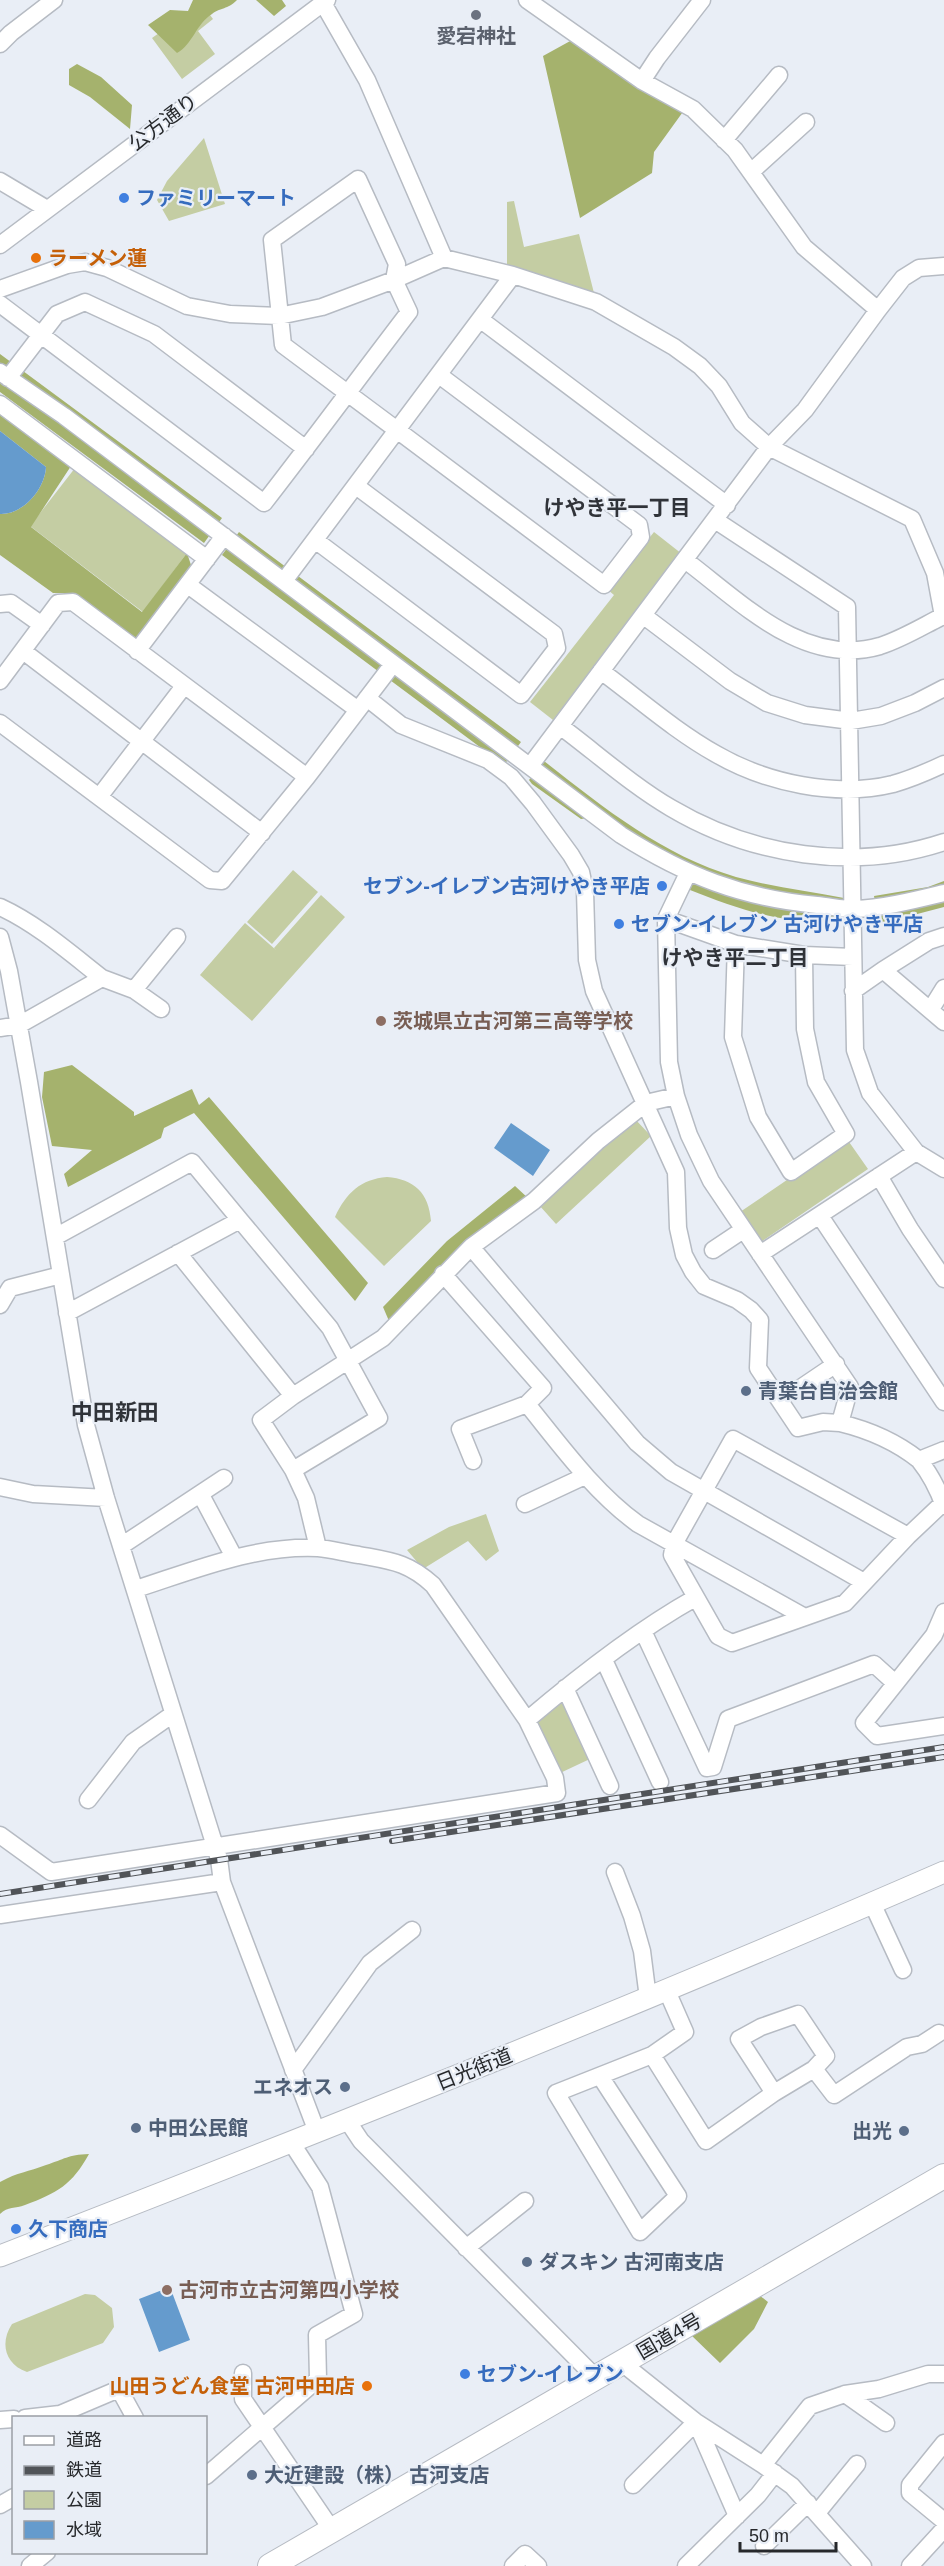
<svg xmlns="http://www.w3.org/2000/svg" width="944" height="2566" viewBox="0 0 944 2566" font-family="Arial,'Noto Sans JP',sans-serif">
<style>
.green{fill:#c4cda3}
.forest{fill:#a5b26d}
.water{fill:#659bcd}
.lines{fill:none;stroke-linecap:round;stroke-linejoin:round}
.minor-casing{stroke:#b6bbc3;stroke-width:19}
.major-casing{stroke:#b6bbc3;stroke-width:23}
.highway-casing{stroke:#b6bbc3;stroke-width:26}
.minor{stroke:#fff;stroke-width:16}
.major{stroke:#fff;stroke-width:21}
.highway{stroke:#fff;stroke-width:24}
.rail-casing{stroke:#515458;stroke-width:6}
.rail{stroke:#e9eef6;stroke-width:4;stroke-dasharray:11;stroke-linecap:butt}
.worship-dot{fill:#6b7280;stroke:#e9eef6;stroke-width:2}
.shop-dot{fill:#3f7fe0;stroke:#e9eef6;stroke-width:2}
.food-dot{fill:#e8710a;stroke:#e9eef6;stroke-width:2}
.education-dot{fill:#8d6e63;stroke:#e9eef6;stroke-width:2}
.service-dot{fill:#5c6f8a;stroke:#e9eef6;stroke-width:2}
.labels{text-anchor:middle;stroke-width:4.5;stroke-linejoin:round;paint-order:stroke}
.worship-label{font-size:20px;font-weight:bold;fill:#5b616d;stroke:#e9eef6}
.street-label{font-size:20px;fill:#26282b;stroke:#e9eef6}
.shop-label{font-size:20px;font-weight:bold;fill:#366cbe;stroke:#e9eef6;text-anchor:start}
.food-label{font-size:20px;font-weight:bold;fill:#c56008;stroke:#e9eef6;text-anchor:start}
.education-label{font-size:20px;font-weight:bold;fill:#785e54;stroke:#e9eef6;text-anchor:start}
.service-label{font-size:20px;font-weight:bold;fill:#4e5e75;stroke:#e9eef6;text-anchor:start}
.neighbourhood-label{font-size:21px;font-weight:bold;fill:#303339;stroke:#e9eef6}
.quarter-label{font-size:22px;font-weight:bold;fill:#303339;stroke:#e9eef6}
</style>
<rect width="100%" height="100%" fill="#e9eef6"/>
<path class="green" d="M 201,3 L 213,19 L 198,31 L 215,54 L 182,79 L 152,38 Z
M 204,138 L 225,204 L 169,221 L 157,200 L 167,181 Z
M 514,201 L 524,247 L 579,234 L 594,293 L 507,268 L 507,202 Z
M 75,468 L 187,553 L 143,612 L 30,526 Z
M 654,532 L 682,554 L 553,720 L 530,702 L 614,595 L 608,590 Z
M 293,870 L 318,892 L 272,944 L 247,922 Z
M 321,895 L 345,917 L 252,1021 L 200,975 L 245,923 L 276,950 L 274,948 Z
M 634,1118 L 651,1136 L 556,1224 L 539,1205 Z
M 847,1139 L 868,1169 L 761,1242 L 740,1212 Z
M 387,1177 C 414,1179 429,1193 431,1221 L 384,1266 L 335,1217 C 346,1193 361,1179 387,1177 Z
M 486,1514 L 499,1551 L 486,1561 L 468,1541 L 423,1569 L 407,1550 L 449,1527 Z
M 564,1694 L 592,1758 L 558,1774 L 530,1721 Z
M 85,2294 L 95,2295 L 112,2308 L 114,2327 L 103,2343 L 27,2372 C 4,2364 0,2342 12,2324 Z"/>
<path class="forest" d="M 193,0 L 237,0 C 227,10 221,7 212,14 C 196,24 193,44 177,53 L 148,25 L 170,10 L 188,11 Z
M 256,0 L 282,0 L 286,6 L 274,16 Z
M 572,40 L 685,109 L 654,152 L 652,173 L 580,218 L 543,56 Z
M 77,64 L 101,77 L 132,105 L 130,129 L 90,97 L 69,85 L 69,69 Z
M 0,354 L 222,518 L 204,543 L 0,392 Z
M 0,412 L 71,466 L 31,527 L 142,612 L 187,553 L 192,568 L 136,643 L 72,593 L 53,593 L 0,555 L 0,514 C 23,515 45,489 46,467 L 0,431 Z
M 239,532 L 521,742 L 504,765 L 222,555 Z
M 544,761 C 604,808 662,855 736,877 C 772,887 808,891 844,898 L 832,921 C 783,925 735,908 690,890 L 682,865 L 602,816 L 581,819 L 532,784 L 529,780 Z
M 944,881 L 944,907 L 879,924 L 874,896 L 928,887 Z
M 72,1065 L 134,1112 L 134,1116 L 192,1089 L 199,1105 L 209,1097 L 368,1283 L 355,1301 L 194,1113 L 164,1128 L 161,1138 L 68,1187 L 64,1174 L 92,1150 L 52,1146 L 42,1097 L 44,1072 Z
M 515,1186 L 529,1199 L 389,1321 L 383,1307 L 447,1241 Z
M 89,2154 C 72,2185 57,2193 25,2205 C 15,2209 8,2206 0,2214 L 0,2182 C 18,2172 28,2172 46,2165 C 65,2159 67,2155 89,2154 Z
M 759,2295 L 768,2302 L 754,2329 L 720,2363 L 691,2335 Z"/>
<path class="water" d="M 0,431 L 46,467 C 45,489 23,515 0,514 Z
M 511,1123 L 550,1150 L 533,1176 L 494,1148 Z
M 170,2287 L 190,2340 L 159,2352 L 139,2299 Z"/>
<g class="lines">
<defs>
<path id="minor" d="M 527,0 L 642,81 L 693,109 L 735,150 L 804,247 L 878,310 L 903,278 L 919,268 L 944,266
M 323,3 L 367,80 L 444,258
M 0,44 L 11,33 L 54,0
M 642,81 L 657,58 L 702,0
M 724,140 L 779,75
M 751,172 L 806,122
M 0,181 L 47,209
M 0,245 L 327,0
M 0,289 L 67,265 L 85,262 L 107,268 L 187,306 L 230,314 L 279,316 L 322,307 L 394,280 L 444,258 L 513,275 L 596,302 L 674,347 L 700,366 L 719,386 L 742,423 L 769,447 L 912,519 L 935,573 L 943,616
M 0,304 L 264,503 C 313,440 360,376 409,312 L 394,280 L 397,264 L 358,179 L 272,240 L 283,345 C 390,425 497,504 604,585 L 641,537 L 639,525 L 439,375
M 481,320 L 727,505
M 0,372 L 64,416 L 621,835 C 686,876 742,898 817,905 C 829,906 842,909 854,909 C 884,908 915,900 944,893
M 8,378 L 57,314 L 85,302 L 154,334 L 306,449
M 0,404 L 207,559
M 715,520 L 847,607 L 855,1050 L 870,1093 L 916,1152 L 944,1169
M 315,540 L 521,695 L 557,648 L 554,634 L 356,486
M 685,560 C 741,602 804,668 880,646 C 902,639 923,626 943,616 L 944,617
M 284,581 L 513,275
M 188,585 L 358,710
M 0,604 L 11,603 L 42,625
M 644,616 L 730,681 L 767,703 L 805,715 L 851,721 L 881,716 L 915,703 L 944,688
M 23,651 L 262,833
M 137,651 L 224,536
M 601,671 C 639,699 675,731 716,754 C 766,783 836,798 893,784 C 911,779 927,772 944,764
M 0,681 L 58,603 L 73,602 L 307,777
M 367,698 L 401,725 L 488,760 L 511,777 L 533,803 L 571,855 L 581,872 L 585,891 L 587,960 L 594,991 L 676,1172 L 678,1228 L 684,1255 L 693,1272 L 704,1286 L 737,1300 L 751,1310 L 760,1320 L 758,1368 L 798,1428 L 823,1422 L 840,1423
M 0,723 L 210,880 L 222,881 L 307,777 L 393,664
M 560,726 C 595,752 633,786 671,808 C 752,856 854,872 944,842
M 530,766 L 769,447 L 805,410 L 878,310
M 99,797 L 184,686
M 688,873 L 666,919 L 669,1062 L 676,1096 L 689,1135 L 711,1181 L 850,1387 L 840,1423 C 869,1430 895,1441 919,1460 L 944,1450
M 0,907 C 37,924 70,953 102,978
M 666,919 L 736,944 L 804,955 L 853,957
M 944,936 L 929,941 L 883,970 L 944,1022
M 0,937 L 9,971 L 29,1082 L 86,1425 L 106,1498 L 219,1859 L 222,1882 L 317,2132
M 736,944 L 733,1037 L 758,1117 L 791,1172 L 846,1134 L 816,1082 L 805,1029 L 804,955
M 134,990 L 177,937
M 853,991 L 883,970
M 931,1009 L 944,988
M 0,1028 L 19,1025 L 102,978 L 134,990 L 161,1009
M 879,1176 L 910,1229 L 944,1279
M 820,1216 L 944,1402
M 55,1237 L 192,1162 L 240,1220
M 471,1247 L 534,1201 L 598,1141 L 646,1103 L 676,1096
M 713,1250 L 743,1230
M 178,1253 L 293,1396
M 760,1254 L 916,1152
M 443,1274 L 543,1388 L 527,1404 C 561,1446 594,1492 638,1524 L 803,1616
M 0,1305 L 10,1288 L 61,1275
M 67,1313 L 240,1220 L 330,1328 L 379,1418 L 293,1470
M 799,1389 L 836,1364
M 919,1460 C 931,1475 938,1489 944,1506
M 473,1461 L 460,1429 L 527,1404
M 0,1487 L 33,1494 L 106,1498
M 201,1495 L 234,1557
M 525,1504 L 585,1476
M 908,1536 L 733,1439 L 674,1544 L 672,1555 L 718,1636 L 732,1643 L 845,1603 L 908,1536 L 944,1502
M 121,1546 L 224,1478
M 318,1548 L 306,1498 L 293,1470 L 261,1420 L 293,1396 L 383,1338 L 471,1247 L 637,1443 L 671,1472 L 864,1582
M 944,1612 L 934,1635 L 864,1723 L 877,1736 L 944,1726
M 643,1631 L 707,1768 L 713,1767 L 728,1719 L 874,1664 L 895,1683
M 604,1660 L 660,1782
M 565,1688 L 610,1786
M 527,1720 C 579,1676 636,1631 695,1598
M 88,1800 L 133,1742 L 173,1714
M 0,1835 L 51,1872 L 557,1793 L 555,1778 L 527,1720 L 433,1585 C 408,1562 391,1561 359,1555 C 345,1553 331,1549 318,1548 C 255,1545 195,1570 136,1589
M 615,1872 L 632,1916 L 642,1951 L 648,1998
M 872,1903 L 903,1970
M 0,1915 L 222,1882
M 667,1991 L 685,2032 L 652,2055 L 706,2141 L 774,2093 L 814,2069 L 834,2095 L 907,2047 L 922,2044 L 939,2033
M 293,2070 L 370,1963 L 412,1930
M 600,2076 L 678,2196 L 640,2232 L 556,2093 L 652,2055
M 774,2093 L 739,2039 L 761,2027 L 798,2014 L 826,2056 L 814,2069
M 347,2120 L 361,2141 L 596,2378
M 466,2248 L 525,2201
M 622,2363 L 696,2422 L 763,2465 L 792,2486 L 863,2566
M 243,2373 L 243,2399 L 332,2530
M 845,2394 L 886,2423
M 25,2418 L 60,2414 L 119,2389 L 135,2418
M 0,2420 L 14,2419
M 944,2443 L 910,2485 L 910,2493 L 944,2521
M 763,2465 L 810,2406 L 845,2394 L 879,2389 L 928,2374 L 944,2374
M 206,2476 L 318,2379 L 317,2335 L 354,2314 L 320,2187 L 291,2142
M 633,2485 L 696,2422 L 737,2516
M 0,2505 L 14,2497
M 817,2513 L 857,2464
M 764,2546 L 808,2503
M 30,2566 L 47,2552
M 513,2566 L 525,2554 L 538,2566
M 686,2566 L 758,2495 L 775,2473
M 910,2566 L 944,2529"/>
<path id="major" d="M 0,2256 C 317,2133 632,2008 944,1872"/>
<path id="highway" d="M 270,2566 L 944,2176"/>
</defs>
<use href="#minor" class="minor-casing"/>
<use href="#major" class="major-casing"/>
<use href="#highway" class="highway-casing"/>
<use href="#minor" class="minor"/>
<use href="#major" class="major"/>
<use href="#highway" class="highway"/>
<defs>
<path id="rail" d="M 392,1841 L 944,1757
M 0,1894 L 944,1747"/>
</defs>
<use href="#rail" class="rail-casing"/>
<use href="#rail" class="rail"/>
</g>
<circle class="worship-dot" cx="476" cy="15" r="6"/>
<g class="shop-dot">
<circle cx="124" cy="198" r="6"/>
<circle cx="662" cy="886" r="6"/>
<circle cx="619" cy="924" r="6"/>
<circle cx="16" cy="2229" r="6"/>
<circle cx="465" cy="2374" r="6"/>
</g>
<g class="food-dot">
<circle cx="36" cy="258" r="6"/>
<circle cx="367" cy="2386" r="6"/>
</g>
<g class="education-dot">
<circle cx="381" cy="1021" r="6"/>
<circle cx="167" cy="2290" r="6"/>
</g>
<g class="service-dot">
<circle cx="746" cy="1391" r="6"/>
<circle cx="345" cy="2087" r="6"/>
<circle cx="136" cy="2128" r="6"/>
<circle cx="904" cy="2131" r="6"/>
<circle cx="527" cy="2262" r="6"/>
<circle cx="252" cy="2475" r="6"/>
</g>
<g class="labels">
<g class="worship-label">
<text x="476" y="43">愛宕神社</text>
</g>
<g class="street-label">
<text transform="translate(163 122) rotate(-37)" y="7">公方通り</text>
<text transform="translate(474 2069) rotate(-22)" y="7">日光街道</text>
<text transform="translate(669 2336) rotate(-30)" y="7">国道4号</text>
</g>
<g class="shop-label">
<text x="136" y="205">ファミリーマート</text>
<text x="650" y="893" text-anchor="end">セブン-イレブン古河けやき平店</text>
<text x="631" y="931">セブン-イレブン 古河けやき平店</text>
<text x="28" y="2236">久下商店</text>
<text x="477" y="2381">セブン-イレブン</text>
</g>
<g class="food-label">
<text x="48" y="265">ラーメン蓮</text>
<text x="355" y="2393" text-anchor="end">山田うどん食堂 古河中田店</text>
</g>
<g class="education-label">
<text x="393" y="1028">茨城県立古河第三高等学校</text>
<text x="179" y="2297">古河市立古河第四小学校</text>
</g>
<g class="service-label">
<text x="758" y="1398">青葉台自治会館</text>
<text x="333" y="2094" text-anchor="end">エネオス</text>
<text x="148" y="2135">中田公民館</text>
<text x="892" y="2138" text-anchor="end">出光</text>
<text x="539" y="2269">ダスキン 古河南支店</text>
<text x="264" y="2482">大近建設（株） 古河支店</text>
</g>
<g class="neighbourhood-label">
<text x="617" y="515">けやき平一丁目</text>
<text x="735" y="965">けやき平二丁目</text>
</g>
<g class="quarter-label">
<text x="115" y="1420">中田新田</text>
</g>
</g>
<rect x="12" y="2416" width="195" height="138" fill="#e9eef6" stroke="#9b9fa5" stroke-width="1.5"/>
<rect x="24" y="2436" width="30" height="9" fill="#ffffff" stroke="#9b9fa5" stroke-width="1.5"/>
<text x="66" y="2446" font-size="18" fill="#26282b">道路</text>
<rect x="24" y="2466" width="30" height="9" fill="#515458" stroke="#9b9fa5" stroke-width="1.5"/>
<text x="66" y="2476" font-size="18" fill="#26282b">鉄道</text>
<rect x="24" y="2491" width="30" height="18" fill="#c4cda3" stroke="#9b9fa5" stroke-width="1.5"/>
<text x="66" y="2506" font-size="18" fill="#26282b">公園</text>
<rect x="24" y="2521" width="30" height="18" fill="#659bcd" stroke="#9b9fa5" stroke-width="1.5"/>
<text x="66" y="2536" font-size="18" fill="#26282b">水域</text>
<path d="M740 2542v9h96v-9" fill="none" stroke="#26282b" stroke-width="3"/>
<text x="749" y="2542" font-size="18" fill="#26282b" stroke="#e9eef6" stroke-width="4.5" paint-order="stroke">50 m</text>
</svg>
